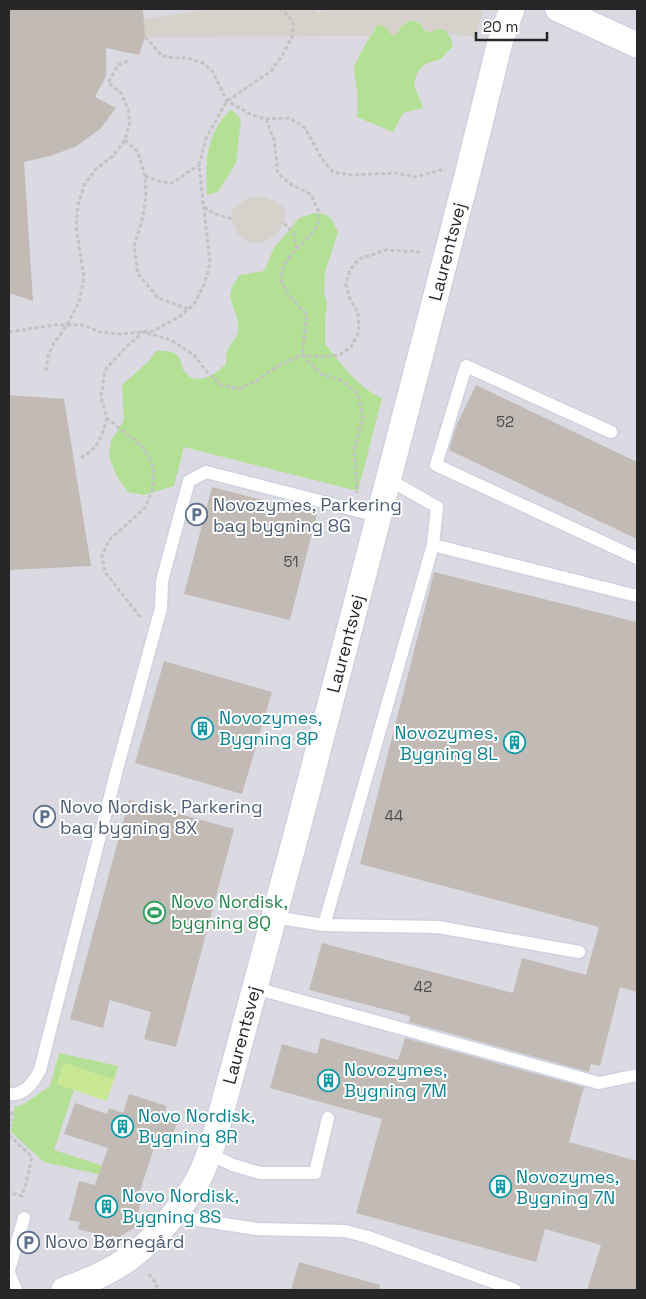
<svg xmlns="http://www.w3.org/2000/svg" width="646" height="1299" viewBox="0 0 646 1299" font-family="'Space Grotesk',sans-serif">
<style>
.industrial{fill:#dbd9e2}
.green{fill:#b3e095}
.pitch{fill:#c8e891}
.plaza{fill:#d6d1cb}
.building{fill:#c2bbb5}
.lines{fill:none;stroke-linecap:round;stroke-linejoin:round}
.service-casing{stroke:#ced2e0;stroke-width:15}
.minor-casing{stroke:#ced2e0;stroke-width:28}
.path{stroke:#c3c3c3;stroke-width:3;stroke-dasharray:4 2.5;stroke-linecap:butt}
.service{stroke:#fff;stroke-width:12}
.minor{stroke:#fff;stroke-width:25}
.labels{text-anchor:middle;stroke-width:4;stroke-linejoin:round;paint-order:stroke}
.number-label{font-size:15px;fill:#4e4c4a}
.street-label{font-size:18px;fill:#272727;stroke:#fff}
.service-label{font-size:18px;fill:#4e5e75;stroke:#fff;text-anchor:start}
.culture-label{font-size:18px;fill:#0d838f;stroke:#fff;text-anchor:start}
.leisure-label{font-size:18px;fill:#27864d;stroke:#fff;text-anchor:start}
</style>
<rect width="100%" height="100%" fill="#eae1d8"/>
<path class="industrial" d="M 9,9 L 637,9 L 637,1290 L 9,1290 Z"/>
<path class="green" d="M 410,20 C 418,21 421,23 424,30 C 443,29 447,25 453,46 L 441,59 L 425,64 L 417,73 L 414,85 L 423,108 L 403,113 L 393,132 L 357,117 C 358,106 358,96 356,85 C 356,80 354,74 354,69 C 354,63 374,29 378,25 L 383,25 L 392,35 L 405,22 Z
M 231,109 L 239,117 L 241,121 L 236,163 L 218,192 L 207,195 C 205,161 206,134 231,109 Z
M 315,213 C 331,214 331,218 338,232 L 325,272 L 324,292 L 327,304 L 325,318 L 325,344 C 342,364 358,388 382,398 L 358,491 L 184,447 L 174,486 L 144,495 L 128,492 L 116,475 L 109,456 L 111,441 L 124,420 L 122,385 L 149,361 L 156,351 C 162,351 171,350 176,354 C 182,359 181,366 184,371 C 196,388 216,374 226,364 C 226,359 226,353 228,349 C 231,343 237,338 238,331 C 240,306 219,300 240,275 L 264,271 L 274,248 L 299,218 Z
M 59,1053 L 118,1066 L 114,1080 L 64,1063 L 57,1084 L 74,1090 L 54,1150 L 106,1167 L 102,1175 L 44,1162 L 11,1132 L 15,1106 L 21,1106 L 50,1086 Z"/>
<path class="pitch" d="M 64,1063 L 114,1080 L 106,1101 L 57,1084 Z"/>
<path class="plaza" d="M 212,9 L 312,9 L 319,13 L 325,9 L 481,9 L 482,15 L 476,37 L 450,34 L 441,28 L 428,33 L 418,21 L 411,20 L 401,26 L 396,35 L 392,35 L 383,25 L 378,25 L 374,29 L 372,36 L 145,37 L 143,19 Z
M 254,197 L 263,197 L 274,201 L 283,207 L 286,214 L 284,223 L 279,231 L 273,237 L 260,243 L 248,242 L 239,235 L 234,226 L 231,216 L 233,209 L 245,200 Z"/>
<path class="building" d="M 9,9 L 143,9 L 145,37 L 139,55 L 106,48 L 106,76 L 95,97 L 116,108 L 100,129 L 75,147 L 50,156 L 24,162 L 33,301 L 9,293 Z
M 476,385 L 637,462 L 637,539 L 449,450 L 457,424 Z
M 9,395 L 64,399 L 91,566 L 9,570 Z
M 212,487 L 317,514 L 290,620 L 184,594 Z
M 434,572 L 637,622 L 637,992 L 620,987 L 600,1066 L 591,1064 L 589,1072 L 409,1022 L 410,1016 L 309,990 L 322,943 L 513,993 L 522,958 L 586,975 L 599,927 L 360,864 Z
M 164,661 L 272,692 L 242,794 L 135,763 Z
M 129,800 L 234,829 L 176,1047 L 144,1039 L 151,1012 L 110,1000 L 103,1028 L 70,1019 Z
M 321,1038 L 398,1060 L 405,1038 L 584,1087 L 569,1142 L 637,1161 L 637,1290 L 587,1290 L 601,1245 L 545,1229 L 536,1262 L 356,1213 L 382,1119 L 270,1088 L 282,1044 L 317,1054 Z
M 129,1094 L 167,1106 L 165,1112 L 179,1117 L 168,1150 L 155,1145 L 140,1191 L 143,1192 L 134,1228 L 116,1239 L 78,1229 L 80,1222 L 69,1220 L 79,1181 L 95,1185 L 108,1148 L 64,1134 L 75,1103 L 107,1114 L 109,1108 L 123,1113 Z
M 299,1262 L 380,1285 L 379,1290 L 291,1290 Z"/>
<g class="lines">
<defs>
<path id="service" d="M 611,432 L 466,366 L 436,465 L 637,558
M 388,479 L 437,507 L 433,545 L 637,596
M 274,917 L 324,925 L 433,545
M 324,925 L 438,927 L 579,952
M 255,988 L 599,1083 L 637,1075
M 9,1094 C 24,1096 34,1082 40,1070 L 116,773 L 161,608 L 162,581 L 189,481 L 206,472 L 378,516
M 209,1154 L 233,1165 L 260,1173 L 315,1173 L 328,1118
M 172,1216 L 257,1229 L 345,1231 L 368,1237 L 515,1290
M 9,1270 L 24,1218
M 9,1273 L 16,1290"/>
<g id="minor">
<path d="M 558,9 L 637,45"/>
<path id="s1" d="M 64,1290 C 88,1281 111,1272 132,1256 C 154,1240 181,1208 195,1185 C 203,1173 208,1156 213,1143 L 299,824 L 468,172 L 500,42 L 512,9"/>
</g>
</defs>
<use href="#service" class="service-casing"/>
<use href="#minor" class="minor-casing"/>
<path class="path" d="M 145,37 L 162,56 L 175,58 L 188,58 L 203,63 L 213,72 L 227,101 L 252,115 L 266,119 L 290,118 L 305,128 L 324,162 L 333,172 L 351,175 L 396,173 L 415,177 L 445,169
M 266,119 L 274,140 L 278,174 C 283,178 288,182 293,186 C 298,188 307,191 311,195 C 313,197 314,202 316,205 C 332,234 281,249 281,277 C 282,291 299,306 307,315 L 302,355 L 321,374 L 341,380 L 358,394 L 363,418 L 354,449 L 357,493
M 125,140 L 138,152 L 145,176 L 146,195 L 143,217 L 134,246 L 138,274 L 158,298 L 188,309
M 145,176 L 161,182 L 172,183 L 199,165
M 204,207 L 213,213 L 232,219
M 284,223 L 293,233 L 297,248
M 9,332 L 55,325 L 82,325 L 101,332 L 120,334 L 153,331 L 179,317 L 194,304 L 204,285 L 210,263 L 199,165 L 206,138 L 227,101 L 271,71 L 282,56 L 292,37 L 293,21 L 281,9
M 46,371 L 48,356 L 54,343 L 67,325 L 79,302 L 84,278 L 76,226 L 78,205 L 84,185 L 96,169 L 113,156 L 125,140 L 130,122 L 128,109 L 121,93 L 108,83 L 118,65 L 128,61
M 81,458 C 99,447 102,437 107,418
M 140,617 L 105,572 L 102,556 L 109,540 L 145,508 L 152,491 L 154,469 L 144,448 L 107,418 L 101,397 L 105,370 L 125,348 L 143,332 L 171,340 L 194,355 L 206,371 L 221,385 L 239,389 L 258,380 L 276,367 L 302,355 L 320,357 L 339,355 L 351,347 L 359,332 L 358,313 L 349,297 L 346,284 L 350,270 L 359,259 L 386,250 L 422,252
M 9,1128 L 12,1111
M 9,1135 L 32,1157 L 26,1184 L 22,1196 L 9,1192
M 149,1274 L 155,1282 L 158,1290"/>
<use href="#service" class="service"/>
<use href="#minor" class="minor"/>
</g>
<defs>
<symbol id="parking-ring" viewBox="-11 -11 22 22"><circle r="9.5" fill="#fff" stroke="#5c6f8a" stroke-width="1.5"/><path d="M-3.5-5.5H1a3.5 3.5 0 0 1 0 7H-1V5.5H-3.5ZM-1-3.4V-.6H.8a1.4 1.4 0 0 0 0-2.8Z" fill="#5c6f8a"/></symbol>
<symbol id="building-ring" viewBox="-11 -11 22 22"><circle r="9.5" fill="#fff" stroke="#0f9aa8" stroke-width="1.5"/><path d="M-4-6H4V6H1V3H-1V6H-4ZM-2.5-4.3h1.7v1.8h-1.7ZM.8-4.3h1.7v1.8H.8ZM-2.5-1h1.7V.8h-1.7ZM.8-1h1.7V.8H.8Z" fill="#0f9aa8"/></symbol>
<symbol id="stadium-ring" viewBox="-11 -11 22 22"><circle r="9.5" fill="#fff" stroke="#2e9e5b" stroke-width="1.5"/><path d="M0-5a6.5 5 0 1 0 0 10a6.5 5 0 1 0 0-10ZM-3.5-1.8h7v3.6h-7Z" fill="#2e9e5b"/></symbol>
</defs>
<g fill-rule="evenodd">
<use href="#parking-ring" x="184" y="502" width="25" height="25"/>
<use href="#building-ring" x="190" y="716" width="25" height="25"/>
<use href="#building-ring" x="502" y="730" width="25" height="25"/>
<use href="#parking-ring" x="32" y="804" width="25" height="25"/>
<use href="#stadium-ring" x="142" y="900" width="25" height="25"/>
<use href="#building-ring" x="316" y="1068" width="25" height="25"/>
<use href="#building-ring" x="110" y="1114" width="25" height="25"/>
<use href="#building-ring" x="488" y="1174" width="25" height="25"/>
<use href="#building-ring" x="94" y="1194" width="25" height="25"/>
<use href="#parking-ring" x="16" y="1230" width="25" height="25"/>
</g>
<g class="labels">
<g class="number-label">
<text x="505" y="427">52</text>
<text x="291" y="567">51</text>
<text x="394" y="821">44</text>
<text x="423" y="992">42</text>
</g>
<g class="street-label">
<text dy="6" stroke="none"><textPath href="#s1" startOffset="1139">Laurentsvej</textPath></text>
<text dy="6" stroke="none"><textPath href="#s1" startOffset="734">Laurentsvej</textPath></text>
<text dy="6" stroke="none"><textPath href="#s1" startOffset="329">Laurentsvej</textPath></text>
</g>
<g class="service-label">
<text x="213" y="511">Novozymes, Parkering<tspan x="213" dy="21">bag bygning 8G</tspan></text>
<text x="60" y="813">Novo Nordisk, Parkering<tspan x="60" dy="21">bag bygning 8X</tspan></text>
<text x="45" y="1248">Novo Børnegård</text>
</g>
<g class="culture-label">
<text x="219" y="724">Novozymes,<tspan x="219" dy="21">Bygning 8P</tspan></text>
<text x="498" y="739" text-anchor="end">Novozymes,<tspan x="498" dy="21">Bygning 8L</tspan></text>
<text x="344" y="1076">Novozymes,<tspan x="344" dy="21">Bygning 7M</tspan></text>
<text x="138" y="1122">Novo Nordisk,<tspan x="138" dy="21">Bygning 8R</tspan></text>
<text x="516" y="1183">Novozymes,<tspan x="516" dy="21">Bygning 7N</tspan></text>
<text x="122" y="1202">Novo Nordisk,<tspan x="122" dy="21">Bygning 8S</tspan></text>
</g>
<g class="leisure-label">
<text x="171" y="908">Novo Nordisk,<tspan x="171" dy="21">bygning 8Q</tspan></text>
</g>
</g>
<rect width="646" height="1299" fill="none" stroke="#272727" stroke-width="20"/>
<path d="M476 32v8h71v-8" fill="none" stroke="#272727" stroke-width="2.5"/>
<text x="483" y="32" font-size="15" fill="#272727" stroke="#ffffff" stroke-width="4" paint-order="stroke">20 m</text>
</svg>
